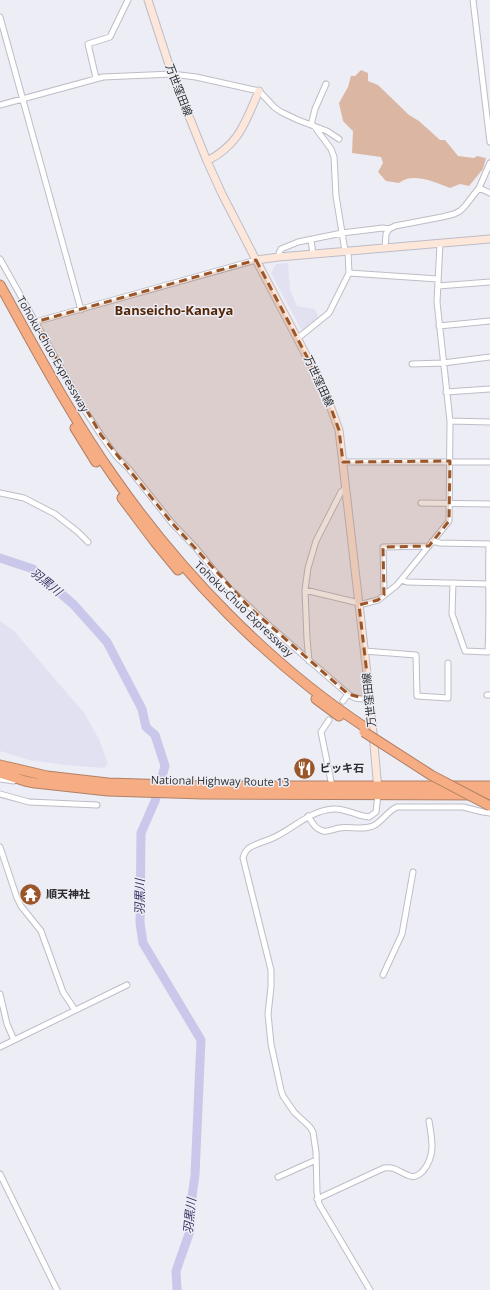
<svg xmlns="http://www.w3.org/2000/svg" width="490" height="1290" viewBox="0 0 490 1290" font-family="'Open Sans','Noto Sans JP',sans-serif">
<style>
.built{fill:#e2e1f2}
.forest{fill:#dbb7a3}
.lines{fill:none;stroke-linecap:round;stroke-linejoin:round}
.river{stroke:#c9c8eb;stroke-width:9}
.street-casing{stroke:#bebdc7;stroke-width:7}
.secondary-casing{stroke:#bebdc7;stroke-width:9}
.highway-casing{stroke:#b08066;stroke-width:11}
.street{stroke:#fff;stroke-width:5}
.secondary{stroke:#fde6da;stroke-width:7}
.highway{stroke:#f7ad83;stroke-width:9}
.highway-bridge-casing{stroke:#b08066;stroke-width:11;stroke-linecap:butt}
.highway-bridge{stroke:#f7ad83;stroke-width:9}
.marked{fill:#9a5529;fill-opacity:0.2;stroke:#9a5529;stroke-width:3;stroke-dasharray:8 5;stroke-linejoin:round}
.labels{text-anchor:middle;stroke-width:3;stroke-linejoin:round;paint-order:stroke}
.street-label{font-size:11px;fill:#2c2c2f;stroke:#ededf6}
.poi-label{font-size:11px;font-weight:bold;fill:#2c2c2f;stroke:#ededf6;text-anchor:start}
.water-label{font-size:12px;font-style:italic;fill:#3c3665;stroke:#ededf6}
.quarter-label{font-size:13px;font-weight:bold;fill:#542606;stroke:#ededf6}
</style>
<rect width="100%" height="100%" fill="#ededf6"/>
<path class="built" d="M 288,263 L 290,290 L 297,306 L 315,309 L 319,319 L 302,331 L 271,273 L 276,264 Z
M 0,621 L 13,630 L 84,713 L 99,739 L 108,764 L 104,768 L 65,765 L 29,760 L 0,751 Z"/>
<path class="forest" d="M 361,70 L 368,73 L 368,81 L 378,85 L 409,115 L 419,121 L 440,140 L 445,140 L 458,156 L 474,158 L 477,156 L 486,158 L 483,169 L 469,186 L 460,184 L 450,188 C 434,182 413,172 399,183 L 386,181 L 378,172 L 383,163 L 381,157 L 352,153 L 353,131 L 343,121 L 339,103 L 348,87 L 351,76 L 355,76 Z"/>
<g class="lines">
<path class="river" d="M 0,558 L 33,569 L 74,605 L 107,642 L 142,709 L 146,727 L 155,735 L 165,766 L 155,801 L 141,833 L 140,923 L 143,943 L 201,1040 L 195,1175 L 192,1197 L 190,1231 L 176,1271 L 177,1290"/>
<defs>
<path id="street" d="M 473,0 L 490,142
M 0,17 L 81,310
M 96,78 L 88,44 L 110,37 L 128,0
M 0,105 L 103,77 L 172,74 L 196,77 L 259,91 L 274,107 L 281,112 L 298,120 L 327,131 L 339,139
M 311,125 L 315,109 L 326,84
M 314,126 L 331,149 L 334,157 L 336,196 L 345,251
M 479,188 L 490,193
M 311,240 L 313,254
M 385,248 L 386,234 L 389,229
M 279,257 L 279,253 L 281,249 L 298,242 L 342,233 L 383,228 L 389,229 L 395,226 L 442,217 L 454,214 L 460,211 L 465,206 L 479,188 L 490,163
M 0,259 L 86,412 L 101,435 L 116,456 L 129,469 L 172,523 L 196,548 L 213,569 L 229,588 L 272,628 L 348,694 L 355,698 L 370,700
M 349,273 L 438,279
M 438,286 L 490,282
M 35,322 L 256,260
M 439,326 L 490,321
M 298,338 L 329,313 L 349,273 L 348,251
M 412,364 L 443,363 L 490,357
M 446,392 L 490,389
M 450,421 L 490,422
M 343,462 L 490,462
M 0,493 L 24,498 L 55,514 L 78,532 L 88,542
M 421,503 L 490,504
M 432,541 L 440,543 L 490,544
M 401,580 L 407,582 L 488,584
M 453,583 L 452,614 L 465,651 L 488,652 C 490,616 488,580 489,544
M 305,590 L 359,603
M 384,595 L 383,547 L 429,546
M 359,605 L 378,600 L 397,585 L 449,521 L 450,421 L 437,302 L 440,243
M 364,651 L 416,655 L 417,696 L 448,698 L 448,663
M 309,661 L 307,639 L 305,590 L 308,568 L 316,541 L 341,492 L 346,488
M 487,695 L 490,695
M 343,701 L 348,694
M 329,720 L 321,732 L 332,786
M 0,779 L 14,781
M 0,794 L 29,802 L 97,805
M 308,816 C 312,822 315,829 323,831 C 328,832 334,829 339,828 C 350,826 365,831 375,825 C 384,819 388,811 397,807 L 463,807 L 483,812 L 490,813
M 0,847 L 17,898 L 21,906 L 41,931 L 63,992 L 75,1010
M 383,975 L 402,934 L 413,872
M 0,994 L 7,1024 L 14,1040
M 0,1047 L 127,985
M 0,1174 L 57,1290
M 278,1177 L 316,1160
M 317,1199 L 384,1168 C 395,1166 400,1173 410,1176 C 415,1178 419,1175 423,1171 C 436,1155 432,1140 429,1121
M 370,1290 L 319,1204 L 317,1192 L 316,1152 L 313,1132 L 310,1127 L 294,1112 L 283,1096 L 281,1090 L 271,1044 L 268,1014 L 271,987 L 271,970 L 243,858 C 244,854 245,851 249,848 C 257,843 267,841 275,837 C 295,827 310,811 333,809 C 346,808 356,816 369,817 L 376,812 L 378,794"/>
<path id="secondary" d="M 148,0 L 172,74 L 207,161 L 222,194 L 256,260 L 324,389 L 339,430 L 370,700 L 378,790
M 207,161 C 240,144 245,122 259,91
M 256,260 L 279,257 L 490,239"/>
<path id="highway" d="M 0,285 C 36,350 71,416 114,477 C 180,572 270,665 366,728
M 75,428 L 96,462
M 122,498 L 155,542 L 178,570
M 316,699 L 339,716
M 0,765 L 47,776 L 108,783 L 204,786 L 490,786
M 0,773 L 25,781 L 35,783 L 108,791 L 203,794 L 490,795"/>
</defs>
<use href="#street" class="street-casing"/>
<use href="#secondary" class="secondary-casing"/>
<use href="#highway" class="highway-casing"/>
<use href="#street" class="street"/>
<use href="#secondary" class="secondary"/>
<use href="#highway" class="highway"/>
<defs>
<path id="highway-bridge" d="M 364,732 L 431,775 L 490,806"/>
</defs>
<use href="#highway-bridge" class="highway-bridge-casing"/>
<use href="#highway-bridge" class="highway-bridge"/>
</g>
<path class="marked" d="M 256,260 L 324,389 L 339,430 L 343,462 L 450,461 L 449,521 L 429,546 L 383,547 L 384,595 L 378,600 L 359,605 L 370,700 L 348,694 L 250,608 L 172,523 L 101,435 L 35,322 Z"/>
<defs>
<symbol id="restaurant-disc" viewBox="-11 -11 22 22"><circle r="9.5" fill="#9a5529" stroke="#ededf6"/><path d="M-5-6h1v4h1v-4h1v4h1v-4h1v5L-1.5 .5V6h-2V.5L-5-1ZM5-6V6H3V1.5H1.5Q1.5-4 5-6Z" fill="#fff"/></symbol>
<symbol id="temple-disc" viewBox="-11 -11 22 22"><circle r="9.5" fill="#9a5529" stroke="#ededf6"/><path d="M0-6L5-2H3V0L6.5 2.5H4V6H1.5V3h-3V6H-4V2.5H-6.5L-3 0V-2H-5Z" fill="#fff"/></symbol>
</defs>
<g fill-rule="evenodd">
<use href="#restaurant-disc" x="292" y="756" width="25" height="25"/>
<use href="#temple-disc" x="18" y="882" width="25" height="25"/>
</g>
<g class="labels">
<g class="street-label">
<text transform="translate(179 90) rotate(69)" y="4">万世窪田線</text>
<text transform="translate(53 354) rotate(60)" y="4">Tohoku-Chuo Expressway</text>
<text transform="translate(319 381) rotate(65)" y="4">万世窪田線</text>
<text transform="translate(244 609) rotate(44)" y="4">Tohoku-Chuo Expressway</text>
<text transform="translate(369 700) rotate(-96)" y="4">万世窪田線</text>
<text transform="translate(220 781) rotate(1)" y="4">National Highway Route 13</text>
</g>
<g class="poi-label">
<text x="320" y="772">ビッキ石</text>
<text x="46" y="898">順天神社</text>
</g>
<g class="water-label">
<text transform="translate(46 582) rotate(39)" y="4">羽黒川</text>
<text transform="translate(140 897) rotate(-89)" y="4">羽黒川</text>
<text transform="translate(190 1216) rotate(-84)" y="4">羽黒川</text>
</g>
<g class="quarter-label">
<text x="174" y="315">Banseicho-Kanaya</text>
</g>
</g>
</svg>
